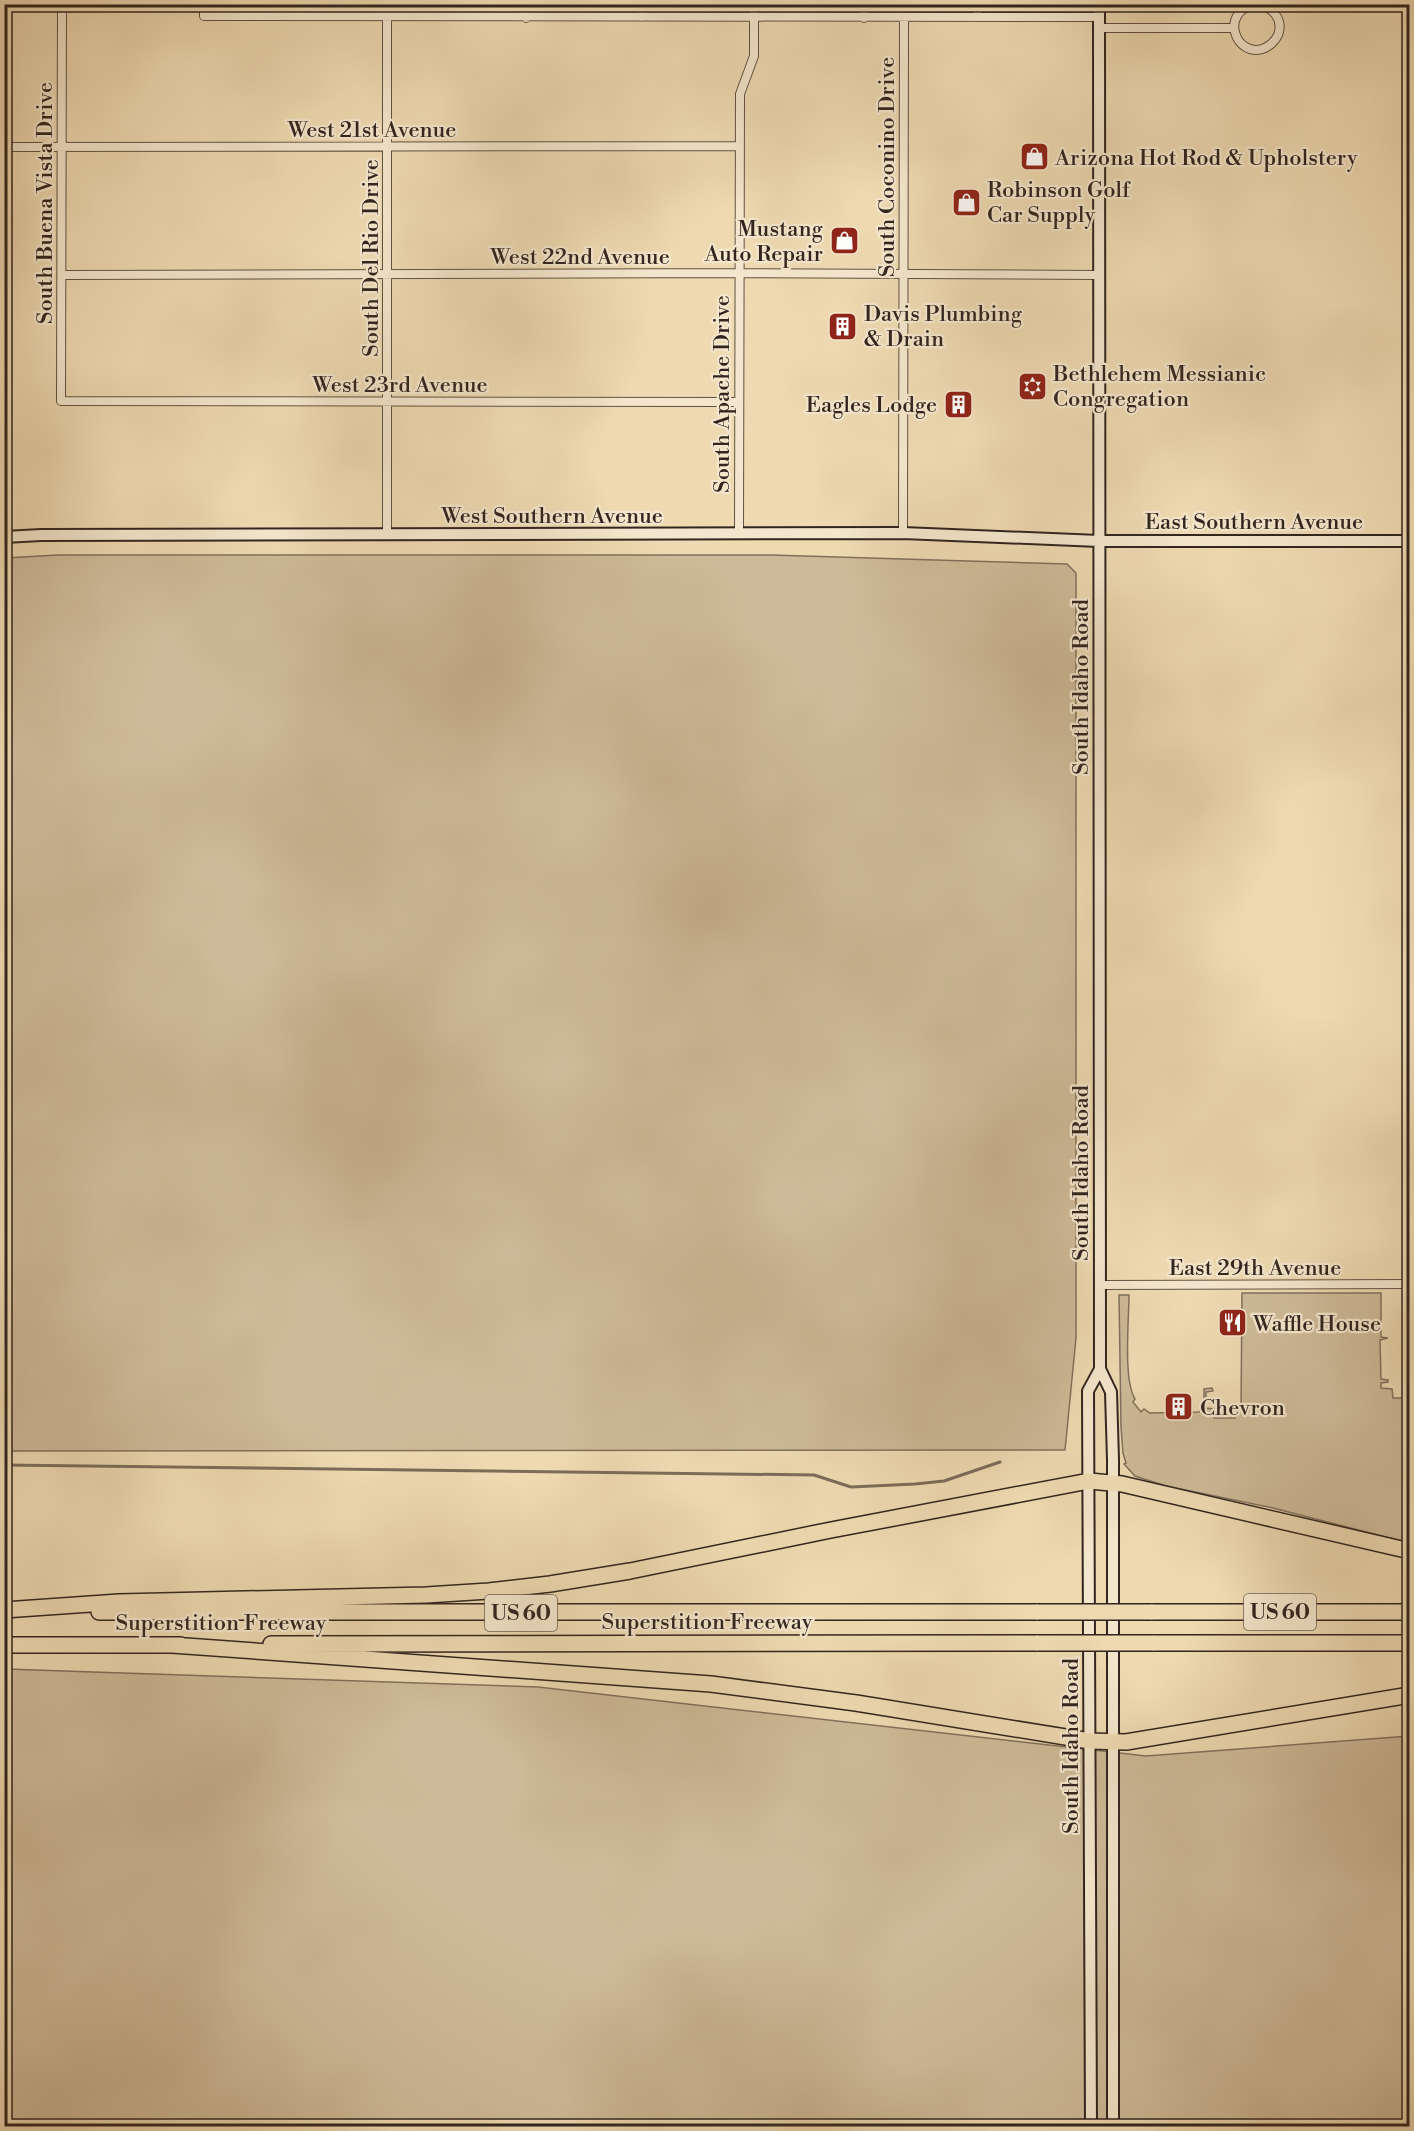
<svg xmlns="http://www.w3.org/2000/svg" width="1414" height="2131" viewBox="0 0 1414 2131" font-family="'Libre Bodoni',serif">
<style>
.green{fill:#ceba98;stroke:#80705c;stroke-width:1.5}
.lines{fill:none;stroke-linecap:round;stroke-linejoin:round}
.stream{stroke:#7c6c59;stroke-width:3}
.street-casing{stroke:#615244;stroke-width:10}
.secondary-casing{stroke:#32251f;stroke-width:14}
.highway-casing{stroke:#32251f;stroke-width:18}
.street{stroke:#f4e6cc;stroke-width:8}
.secondary{stroke:#f4e6cc;stroke-width:10}
.highway{stroke:#eed9b1;stroke-width:15}
.highway-bridge-casing{stroke:#32251f;stroke-width:18;stroke-linecap:butt}
.highway-bridge{stroke:#eed9b1;stroke-width:15}
.labels{text-anchor:middle;stroke-width:4.5;stroke-linejoin:round;paint-order:stroke}
.shield{fill:#f4e6cc;stroke:#6c5f53;stroke-width:1.5}
.shield-label{font-size:21px;font-weight:bold;fill:#32251f}
.street-label{font-size:22px;fill:#32251f;stroke:#f4e6cc}
.poi-label{font-size:22px;fill:#32251f;stroke:#f4e6cc;text-anchor:start}
</style>
<rect width="100%" height="100%" fill="#eed9b1"/>
<filter id="stains"><feTurbulence type="fractalNoise" baseFrequency=".00333" numOctaves="4"/><feColorMatrix values="0 0 0 0 .2 0 0 0 0 .09 0 0 0 0 .02 0 0 0 .5 -.17"/></filter>
<radialGradient id="worn" r=".72"><stop offset=".6" stop-color="#630" stop-opacity="0"/><stop offset="1" stop-color="#630" stop-opacity=".3"/></radialGradient>
<path class="green" d="M 58,555 L 771,555 L 1067,564 L 1076,573 L 1076,1338 L 1065,1450 L 5,1451 L 5,558 Z
M 1242,1293 L 1381,1293 L 1381,1337 L 1388,1338 L 1380,1340 L 1381,1379 L 1388,1380 L 1388,1382 L 1381,1383 L 1381,1388 L 1392,1389 L 1393,1398 L 1409,1398 L 1409,1389 L 1409,1543 L 1273,1508 L 1166,1486 L 1135,1476 L 1124,1464 L 1126,1463 L 1123,1453 L 1121,1427 L 1119,1295 L 1129,1295 C 1129,1319 1123,1380 1135,1399 L 1133,1402 L 1141,1412 L 1144,1409 L 1150,1413 L 1199,1412 L 1204,1407 L 1204,1389 L 1212,1388 L 1213,1391 L 1206,1392 L 1206,1408 L 1214,1409 L 1214,1418 L 1235,1418 L 1236,1410 L 1241,1409 Z
M 5,1669 L 538,1687 L 1146,1756 L 1409,1736 L 1409,2126 L 5,2126 Z"/>
<g class="lines">
<path class="stream" d="M 4,1465 L 814,1475 L 851,1487 L 915,1484 L 944,1481 L 1000,1462"/>
<defs>
<path id="street" d="M 62,4 L 61,401 L 739,402
M 204,4 L 204,16 L 1099,17
M 864,4 L 864,18
M 977,4 L 977,17
M 1257,4 C 1218,10 1235,60 1265,48 C 1271,45 1275,41 1278,35 C 1284,19 1272,7 1258,4
M 387,17 L 387,534
M 642,17 L 642,4
M 526,18 L 526,4
M 1099,28 L 1234,28
M 4,147 L 739,146
M 62,275 L 739,273 L 1098,275
M 903,533 L 904,17
M 739,534 L 740,94 L 754,56 L 754,4
M 1100,1285 L 1410,1284"/>
<path id="secondary" d="M 1099,4 L 1100,1369 L 1111,1392 L 1113,1460 L 1113,2126
M 4,537 L 41,535 L 903,533 L 1099,541 L 1410,541
M 1091,2126 L 1088,1391 L 1100,1369"/>
<path id="highway" d="M 4,1610 L 119,1602 L 426,1595 L 489,1591 L 550,1584 L 630,1571 L 831,1530 L 1089,1481 L 1122,1484 L 1410,1551
M 99,1612 L 1038,1612
M 1151,1612 L 1410,1612
M 1153,1643 L 1410,1643
M 271,1644 L 1038,1643
M 4,1645 L 181,1645
M 172,1645 L 711,1684 L 856,1703 L 1090,1741 L 1126,1742 L 1410,1695"/>
</defs>
<use href="#street" class="street-casing"/>
<use href="#secondary" class="secondary-casing"/>
<use href="#highway" class="highway-casing"/>
<use href="#street" class="street"/>
<use href="#secondary" class="secondary"/>
<use href="#highway" class="highway"/>
<defs>
<path id="highway-bridge" d="M 1038,1612 L 1151,1612
M 1038,1643 L 1153,1643"/>
</defs>
<use href="#highway-bridge" class="highway-bridge-casing"/>
<use href="#highway-bridge" class="highway-bridge"/>
</g>
<defs>
<symbol id="shop-square" viewBox="-11 -11 22 22"><rect x="-9" y="-9" width="18" height="18" rx="4" fill="#8f2418" stroke="#f4e6cc"/><path d="M-5-2.5h2.3a2.7 3.5 0 0 1 5.4 0H5L5.5 6h-11ZM-1.5-2.5h3a1.5 2.3 0 0 0-3 0Z" fill="#fff"/></symbol>
<symbol id="building-square" viewBox="-11 -11 22 22"><rect x="-9" y="-9" width="18" height="18" rx="4" fill="#8f2418" stroke="#f4e6cc"/><path d="M-4-6H4V6H1V3H-1V6H-4ZM-2.5-4.3h1.7v1.8h-1.7ZM.8-4.3h1.7v1.8H.8ZM-2.5-1h1.7V.8h-1.7ZM.8-1h1.7V.8H.8Z" fill="#fff"/></symbol>
<symbol id="synagogue-square" viewBox="-11 -11 22 22"><rect x="-9" y="-9" width="18" height="18" rx="4" fill="#8f2418" stroke="#f4e6cc"/><path d="M0-6.5L5.6 3.2H-5.6ZM0 6.5L5.6-3.2H-5.6Z" fill="#fff"/></symbol>
<symbol id="restaurant-square" viewBox="-11 -11 22 22"><rect x="-9" y="-9" width="18" height="18" rx="4" fill="#8f2418" stroke="#f4e6cc"/><path d="M-5-6h1v4h1v-4h1v4h1v-4h1v5L-1.5 .5V6h-2V.5L-5-1ZM5-6V6H3V1.5H1.5Q1.5-4 5-6Z" fill="#fff"/></symbol>
</defs>
<g fill-rule="evenodd">
<use href="#shop-square" x="1018" y="140" width="33" height="33"/>
<use href="#shop-square" x="950" y="186" width="33" height="33"/>
<use href="#shop-square" x="828" y="224" width="33" height="33"/>
<use href="#building-square" x="826" y="310" width="33" height="33"/>
<use href="#synagogue-square" x="1016" y="370" width="33" height="33"/>
<use href="#building-square" x="942" y="388" width="33" height="33"/>
<use href="#restaurant-square" x="1216" y="1306" width="33" height="33"/>
<use href="#building-square" x="1162" y="1390" width="33" height="33"/>
</g>
<g class="labels">
<g class="shield">
<rect x="1244" y="1594" width="72" height="36" rx="4.5"/>
<rect x="485" y="1595" width="72" height="36" rx="4.5"/>
</g>
<g class="shield-label">
<text x="1280" y="1619">US 60</text>
<text x="521" y="1620">US 60</text>
</g>
<g class="street-label">
<text x="372" y="137">West 21st Avenue</text>
<text transform="translate(886 167) rotate(-90)" y="8">South Coconino Drive</text>
<text transform="translate(44 203) rotate(-90)" y="8">South Buena Vista Drive</text>
<text x="580" y="264">West 22nd Avenue</text>
<text transform="translate(370 258) rotate(-90)" y="8">South Del Rio Drive</text>
<text x="400" y="392">West 23rd Avenue</text>
<text transform="translate(721 394) rotate(-90)" y="8">South Apache Drive</text>
<text x="552" y="523">West Southern Avenue</text>
<text x="1254" y="529">East Southern Avenue</text>
<text transform="translate(1080 687) rotate(-90)" y="8">South Idaho Road</text>
<text transform="translate(1080 1173) rotate(-90)" y="8">South Idaho Road</text>
<text x="1255" y="1275">East 29th Avenue</text>
<text x="707" y="1629">Superstition Freeway</text>
<text x="221" y="1630">Superstition Freeway</text>
<text transform="translate(1070 1746) rotate(-90)" y="8">South Idaho Road</text>
</g>
<g class="poi-label">
<text x="1055" y="165">Arizona Hot Rod &amp; Upholstery</text>
<text x="987" y="197">Robinson Golf<tspan x="987" dy="25">Car Supply</tspan></text>
<text x="823" y="236" text-anchor="end">Mustang<tspan x="823" dy="25">Auto Repair</tspan></text>
<text x="864" y="321">Davis Plumbing<tspan x="864" dy="25">&amp; Drain</tspan></text>
<text x="1053" y="381">Bethlehem Messianic<tspan x="1053" dy="25">Congregation</tspan></text>
<text x="937" y="412" text-anchor="end">Eagles Lodge</text>
<text x="1253" y="1331">Waffle House</text>
<text x="1200" y="1415">Chevron</text>
</g>
</g>
<rect width="1414" height="2131" fill="none" stroke="#eed9b1" stroke-width="24"/>
<rect x="6" y="6" width="1402" height="2119" fill="none" stroke="#32251f" stroke-width="3"/>
<rect x="12" y="12" width="1390" height="2107" fill="none" stroke="#32251f" stroke-width="1.5"/>
<rect width="100%" height="100%" filter="url(#stains)"/>
<rect width="100%" height="100%" fill="url(#worn)"/>
</svg>
